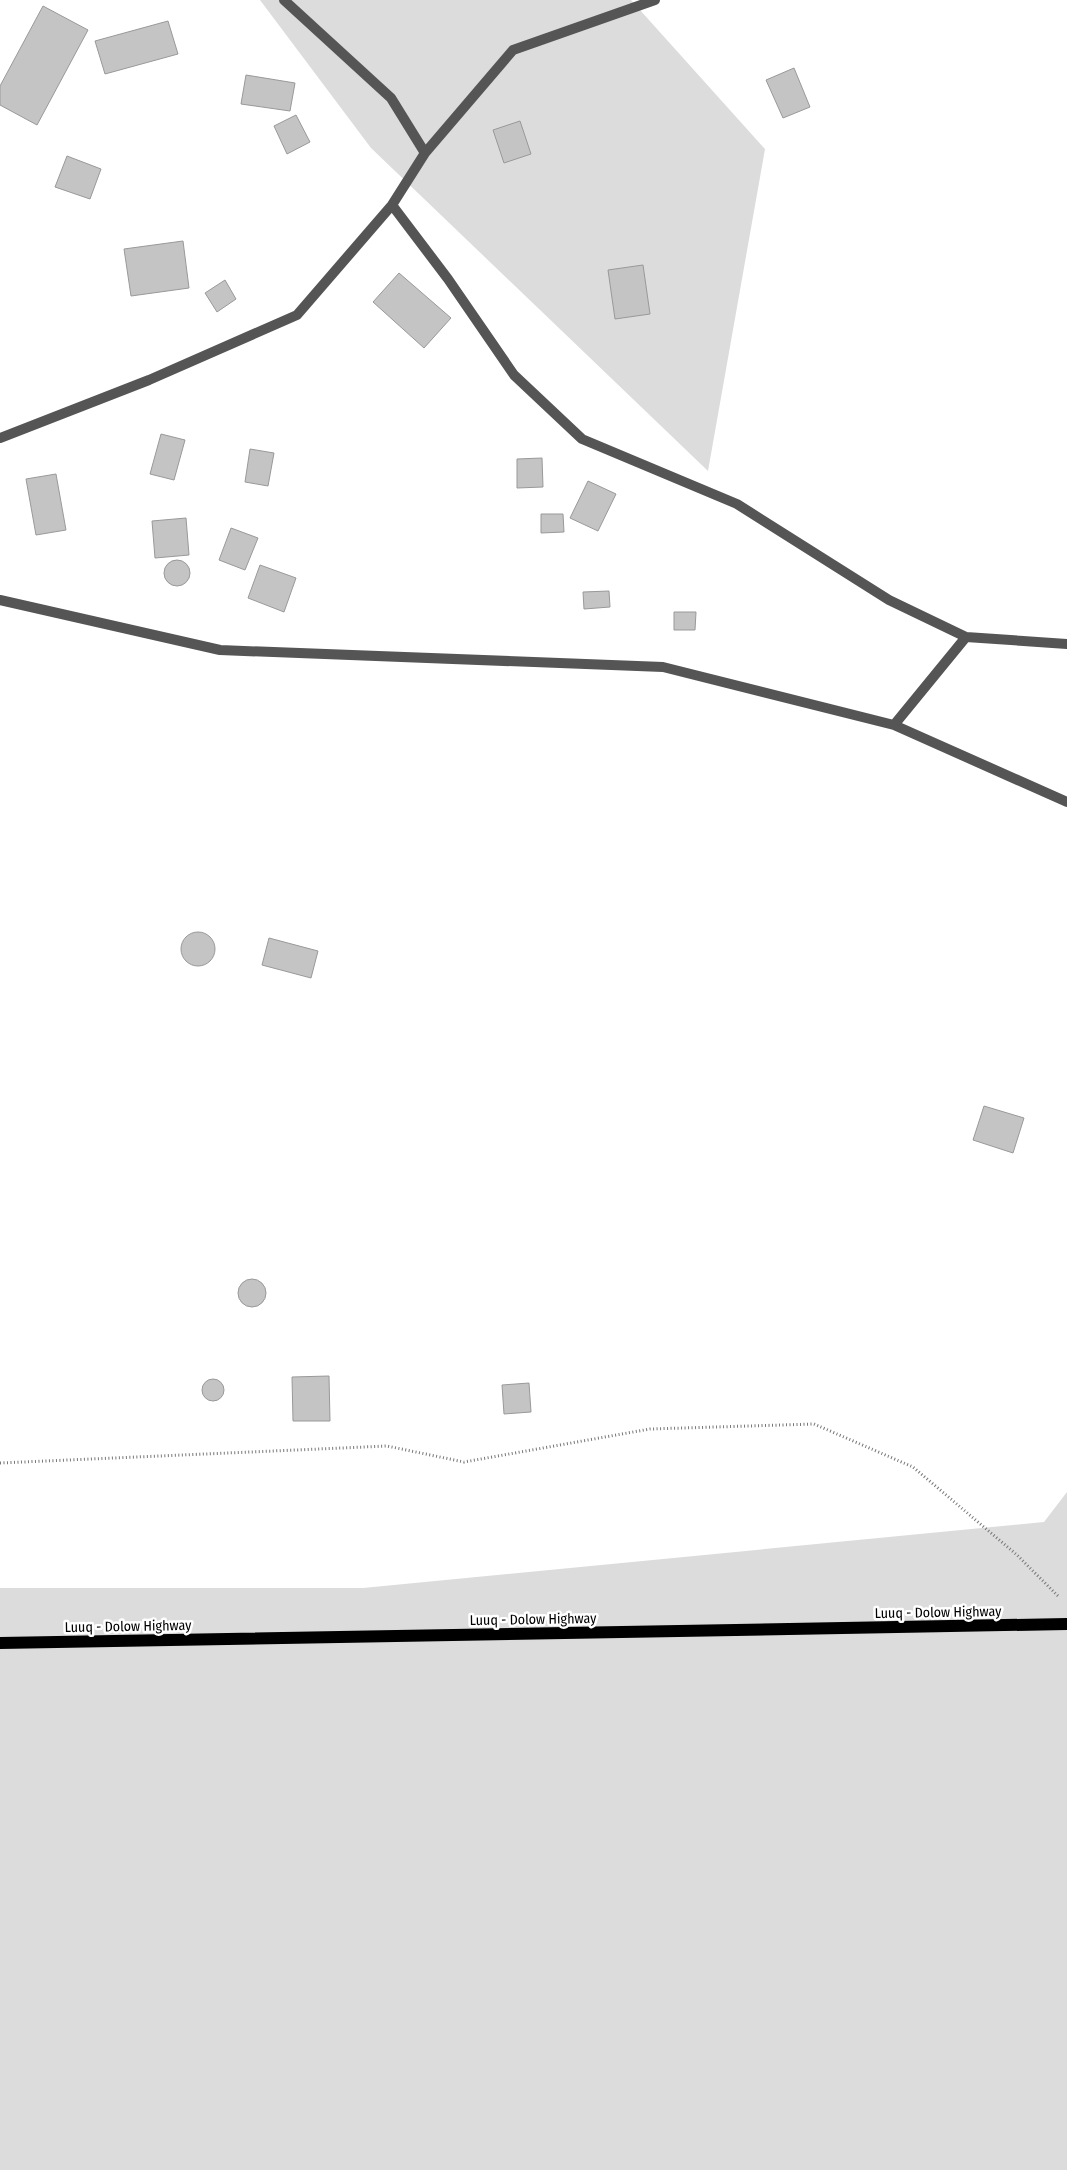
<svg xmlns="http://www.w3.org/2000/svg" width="1067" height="2170" viewBox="0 0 1067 2170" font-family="'Fira Sans Condensed',sans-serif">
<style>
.green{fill:#dcdcdc}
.building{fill:#c4c4c4;stroke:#999}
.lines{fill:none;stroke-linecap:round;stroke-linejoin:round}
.primary-casing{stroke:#dbdbdb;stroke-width:15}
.path{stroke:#777;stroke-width:3;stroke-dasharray:1 2.5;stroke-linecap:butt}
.street{stroke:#555;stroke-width:10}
.primary{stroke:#000;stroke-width:12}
.labels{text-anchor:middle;stroke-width:5;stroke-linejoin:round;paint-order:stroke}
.street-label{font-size:14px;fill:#000;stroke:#fff}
</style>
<rect width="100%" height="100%" fill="#fff"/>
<path class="green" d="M 260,0 L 631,0 L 765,149 L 708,471 L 371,148 Z
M 1067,1492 L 1067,2170 L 0,2170 L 0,1588 L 363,1588 L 1044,1522 Z"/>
<path class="building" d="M 43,6 L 88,30 L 37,125 L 0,105 L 0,86 Z
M 168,21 L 178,54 L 105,74 L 95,41 Z
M 794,68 L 810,107 L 783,118 L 766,80 Z
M 246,75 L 295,83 L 290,111 L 241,104 Z
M 296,115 L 310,142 L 287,154 L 274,126 Z
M 520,121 L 531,154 L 504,163 L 493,130 Z
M 67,156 L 101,169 L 90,199 L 55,187 Z
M 183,241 L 189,288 L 131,296 L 124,249 Z
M 643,265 L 650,314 L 615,319 L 608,270 Z
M 399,273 L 451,318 L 424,348 L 373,302 Z
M 225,280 L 236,299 L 217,312 L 205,293 Z
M 161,434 L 185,440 L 174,480 L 150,474 Z
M 250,449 L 274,453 L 268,486 L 245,482 Z
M 542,458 L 543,487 L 517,488 L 517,459 Z
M 56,474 L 66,530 L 36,535 L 26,479 Z
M 588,481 L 616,494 L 598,531 L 570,518 Z
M 541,514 L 563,514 L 564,532 L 541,533 Z
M 186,518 L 189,555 L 155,558 L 152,521 Z
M 231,528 L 258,538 L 245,570 L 219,560 Z
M164 573a13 13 0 1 1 26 0a13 13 0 1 1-26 0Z
M 260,565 L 296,578 L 284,612 L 248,598 Z
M 609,591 L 610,607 L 584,609 L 583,592 Z
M 674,612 L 696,612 L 695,630 L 674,630 Z
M181 949a17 17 0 1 1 34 0a17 17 0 1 1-34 0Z
M 269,938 L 318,951 L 311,978 L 262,965 Z
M 984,1106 L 1024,1118 L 1013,1153 L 973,1140 Z
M238 1293a14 14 0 1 1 28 0a14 14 0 1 1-28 0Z
M 329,1376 L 330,1421 L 293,1421 L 292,1377 Z
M202 1390a11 11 0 1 1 22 0a11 11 0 1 1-22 0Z
M 529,1383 L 531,1412 L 504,1414 L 502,1385 Z"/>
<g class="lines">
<defs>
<path id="primary" d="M 0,1643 L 1067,1624"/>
</defs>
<use href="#primary" class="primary-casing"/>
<path class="path" d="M 0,1463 L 387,1446 L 464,1462 L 650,1429 L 814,1424 L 913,1467 L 1017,1555 L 1058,1596"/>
<path class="street" d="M 284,0 L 391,98 L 425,153
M 392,205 L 448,279 L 514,375 L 582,439 L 737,504 L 889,600 L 966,637 L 1067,644
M 0,438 L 149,380 L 297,315 L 392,205 L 425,153 L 513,50 L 655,0
M 0,600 L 220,650 L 663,667 L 894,725 L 1067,802
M 894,725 L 966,637"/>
<use href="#primary" class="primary"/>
</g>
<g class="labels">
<g class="street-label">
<text transform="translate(938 1612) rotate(-1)" y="5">Luuq - Dolow Highway</text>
<text transform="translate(533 1619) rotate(-1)" y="5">Luuq - Dolow Highway</text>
<text transform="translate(128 1626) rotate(-1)" y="5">Luuq - Dolow Highway</text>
</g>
</g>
</svg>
